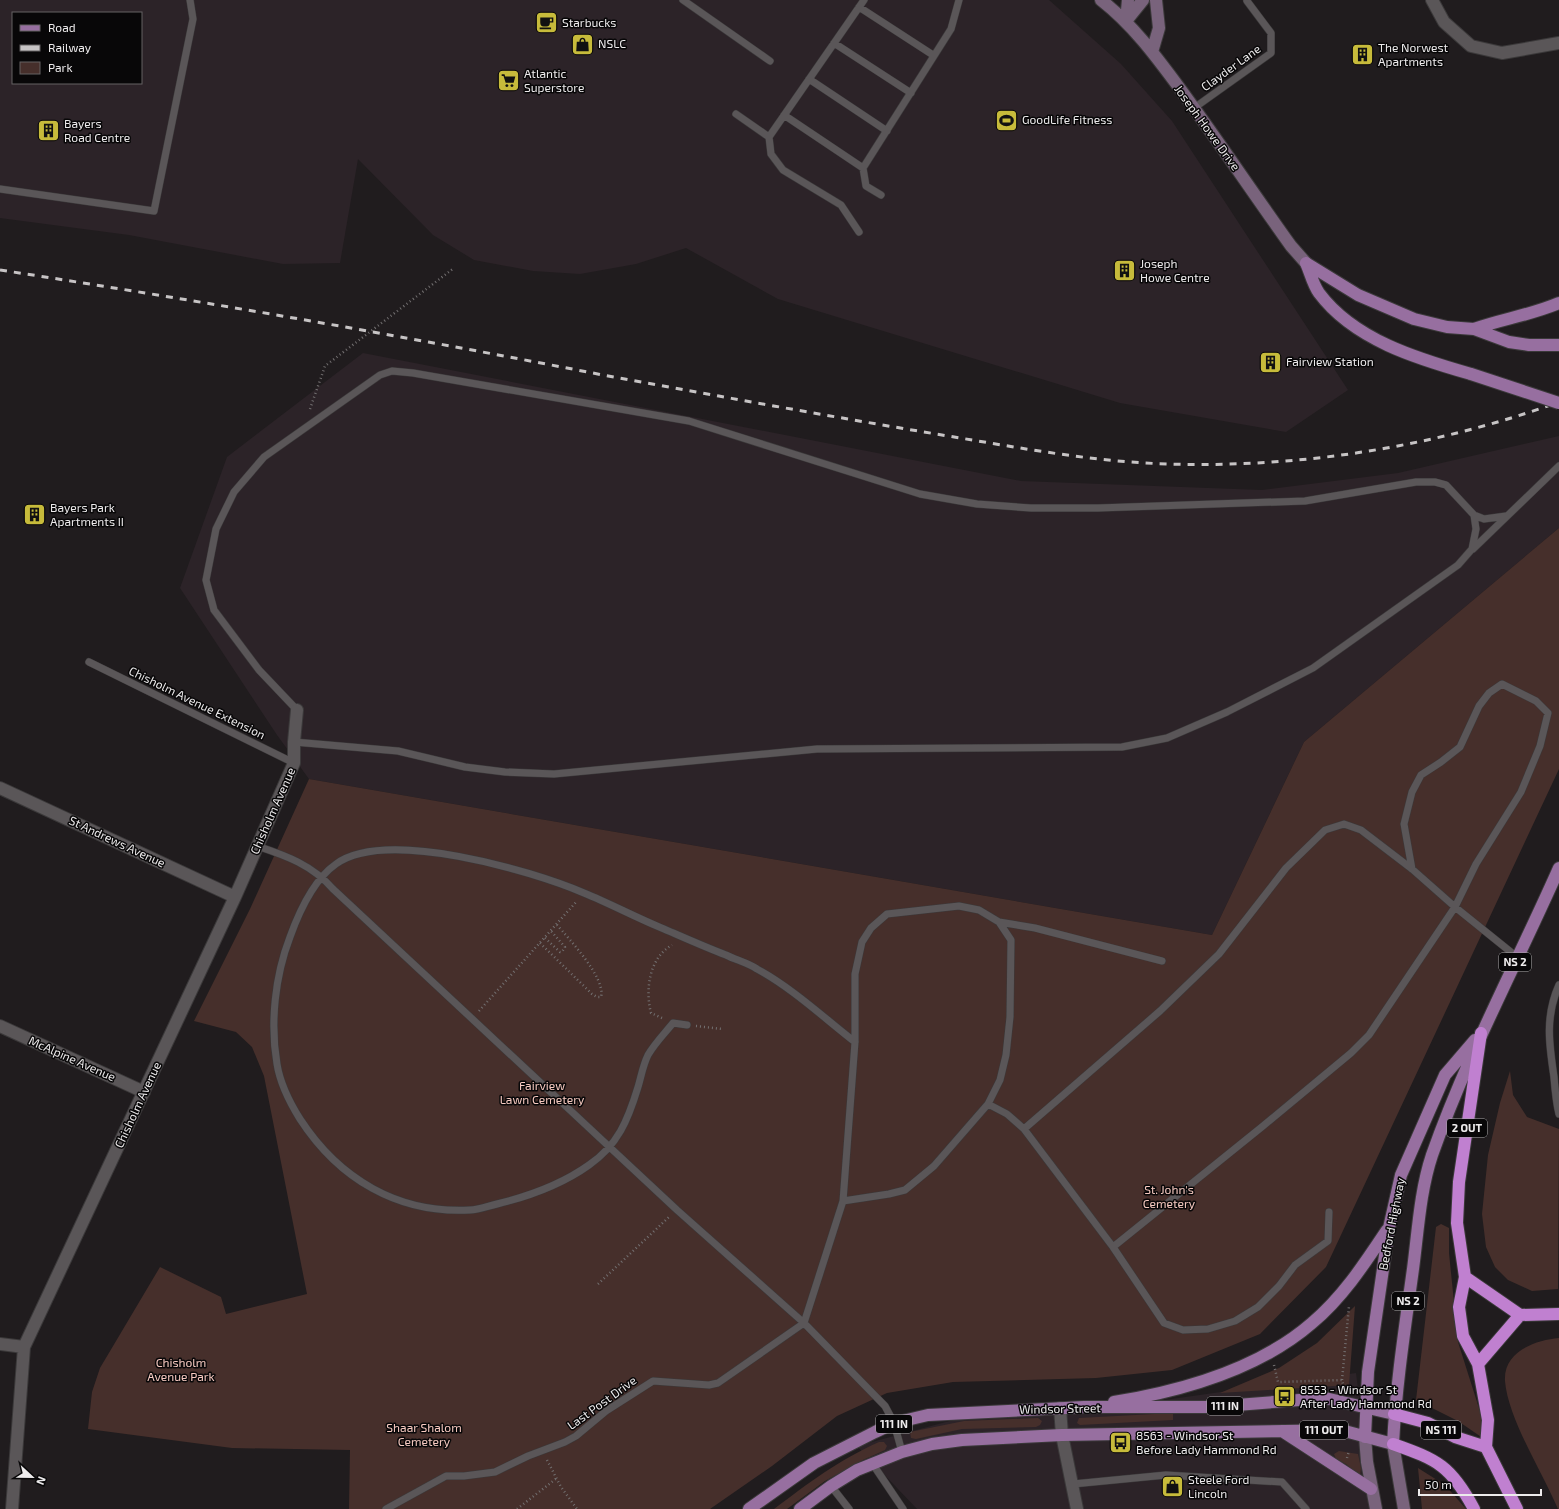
<svg xmlns="http://www.w3.org/2000/svg" width="1559" height="1509" viewBox="0 0 1559 1509" font-family="'Exo 2',sans-serif">
<style>
.built{fill:#2c2328;fill-rule:evenodd}
.green{fill:#462f2b}
.lines{fill:none;stroke-linecap:round;stroke-linejoin:round}
.lane-casing{stroke:#3b393a;stroke-width:8}
.street-casing{stroke:#3b393a;stroke-width:14}
.secondary-casing{stroke:#3b393a;stroke-width:14}
.primary-casing{stroke:#3b393a;stroke-width:14}
.highway-casing{stroke:#3b393a;stroke-width:14}
.path{stroke:#737071;stroke-width:2.5;stroke-dasharray:1 3;stroke-linecap:butt}
.lane{stroke:#5a5658;stroke-width:7}
.street{stroke:#5a5658;stroke-width:12}
.secondary{stroke:#79637c;stroke-width:12}
.primary{stroke:#976fa0;stroke-width:12}
.highway{stroke:#c080d0;stroke-width:12}
.rail{stroke:#c7c4c5;stroke-width:3;stroke-dasharray:7 7;stroke-linecap:butt}
.primary-bridge-casing{stroke:#3b393a;stroke-width:14;stroke-linecap:butt}
.primary-bridge{stroke:#976fa0;stroke-width:12}
.labels{text-anchor:middle;stroke-width:3;stroke-linejoin:round;paint-order:stroke}
.shield{fill:#080708;stroke:#a8a7a8;stroke-width:1}
.shield-label{font-size:11px;font-weight:bold;fill:#edebec}
.poi-label{font-size:12px;fill:#edebec;stroke:#080708;text-anchor:start}
.street-label{font-size:12px;fill:#edebec;stroke:#080708}
.park-label{font-size:12px;fill:#f7cac1;stroke:#080708}
</style>
<rect width="100%" height="100%" fill="#201c1e"/>
<path class="built" d="M 0,0 L 1049,0 L 1121,64 L 1172,121 L 1348,390 L 1286,432 L 1120,403 L 778,299 L 686,248 L 636,264 L 580,274 L 533,271 L 474,260 L 433,235 L 358,159 L 340,263 L 283,264 L 129,235 L 0,218 ZM 13,13 L 141,13 L 141,83 L 13,83 Z
M 363,353 L 1021,481 L 1262,490 L 1398,473 L 1559,436 L 1559,528 L 1304,742 L 1212,935 L 309,779 L 277,735 L 180,588 L 227,457 Z
M 1356,1373 L 1373,1509 L 917,1509 L 857,1446 L 957,1419 L 1115,1407 Z"/>
<path class="green" d="M 1559,528 L 1559,769 L 1326,1267 L 1260,1334 L 1172,1370 L 1096,1378 L 953,1382 L 887,1393 L 837,1416 L 772,1466 L 710,1509 L 349,1509 L 350,1450 L 232,1448 L 88,1429 L 92,1392 L 100,1368 L 160,1267 L 221,1297 L 226,1314 L 307,1294 L 264,1076 L 252,1047 L 236,1032 L 194,1021 L 250,909 L 309,779 L 1212,935 L 1304,742 Z
M 1510,1071 L 1513,1095 L 1527,1117 L 1559,1129 L 1558,1289 L 1532,1291 L 1508,1280 L 1495,1267 L 1486,1247 L 1482,1214 L 1488,1155 L 1500,1103 Z
M 1441,1224 L 1449,1228 L 1449,1253 L 1458,1342 L 1490,1443 L 1458,1421 L 1416,1400 L 1436,1227 Z
M 1355,1306 L 1349,1385 L 1220,1393 L 1279,1368 L 1317,1343 Z
M 1559,1338 L 1559,1509 L 1558,1509 C 1543,1473 1508,1419 1505,1381 C 1503,1352 1535,1340 1559,1338 Z
M 1173,1413 L 1173,1420 L 1080,1425 L 1077,1423 L 1079,1418 Z
M 1038,1418 L 1042,1421 L 1040,1425 L 1036,1427 L 962,1429 L 916,1439 L 911,1438 L 910,1432 L 964,1421 Z
M 879,1442 L 884,1442 L 887,1446 L 885,1450 L 863,1460 L 825,1481 L 787,1509 L 774,1509 C 810,1482 837,1461 879,1442 Z
M 1339,1451 L 1358,1454 L 1361,1468 L 1360,1476 L 1346,1464 L 1336,1459 L 1334,1454 Z
M 1418,1468 L 1445,1485 L 1466,1509 L 1422,1509 Z"/>
<g class="lines">
<defs>
<path id="lane" d="M 683,0 L 770,61
M 859,7 L 933,55
M 834,43 L 911,93
M 809,79 L 887,131
M 1194,108 L 1271,53 L 1271,33 L 1247,1
M 736,114 L 769,137 L 864,0
M 784,115 L 863,168 L 866,186 L 881,195
M 769,137 L 771,154 L 783,170 L 841,205 L 859,232
M 863,168 L 951,29 L 959,0
M 0,189 L 154,211 L 193,19 L 190,0
M 1474,515 L 1484,519 L 1506,516
M 1473,549 L 1559,466
M 89,662 L 294,763
M 294,742 L 398,751 L 465,767 L 505,772 L 554,774 L 817,749 L 1122,747 L 1167,738 L 1227,712 L 1313,668 L 1458,565 L 1472,549 L 1476,529 L 1474,515 L 1446,485 L 1435,482 L 1416,482 L 1305,501 L 1098,508 L 1031,508 L 977,504 L 920,494 L 689,421 L 413,373 L 392,371 L 380,375 L 264,457 L 234,492 L 216,529 L 206,580 L 214,610 L 259,670 L 297,710
M 257,846 C 287,856 312,865 333,889 L 677,1210 L 804,1323 L 718,1383 L 709,1385 L 653,1381 L 606,1411 L 576,1436 L 565,1442 L 528,1456 L 495,1472 L 464,1476 L 446,1476 L 386,1509
M 999,922 L 1035,928 L 1162,961
M 1559,985 C 1545,1016 1549,1044 1554,1077 C 1555,1089 1556,1102 1559,1114
M 687,1025 L 673,1023 C 665,1033 655,1043 648,1055 C 643,1065 641,1077 638,1087 C 628,1120 618,1145 589,1165 C 561,1185 530,1196 497,1204 C 488,1206 479,1210 470,1210 C 398,1214 339,1179 300,1119 C 290,1103 280,1083 277,1064 C 270,1023 275,976 290,937 C 299,912 313,880 336,864 C 386,828 530,870 584,893 C 611,904 637,918 664,929 C 685,938 705,947 726,955 C 736,960 748,963 757,969 C 792,988 823,1017 855,1042
M 988,1104 L 1007,1114 L 1024,1129
M 843,1201 L 889,1194 L 905,1190 L 934,1166 L 988,1104 L 1000,1080 L 1006,1055 L 1010,1017 L 1011,940 L 999,922 L 979,910 L 959,906 L 887,914 L 871,928 L 862,942 L 855,974 L 855,1042 L 843,1201 L 804,1323 L 885,1406 L 894,1423 L 902,1452
M 1329,1212 L 1328,1241 L 1295,1265 L 1279,1286 L 1258,1307 L 1235,1321 L 1208,1329 L 1183,1330 L 1164,1323 L 1113,1247 L 1024,1129 L 1160,1011 L 1219,954 L 1286,868 L 1325,830 L 1344,824 L 1361,830 L 1412,869 L 1455,907 L 1517,957
M 1113,1247 L 1263,1126 L 1351,1053 L 1369,1035 L 1455,907 L 1476,864 L 1521,792 L 1540,746 L 1548,713 L 1536,701 L 1502,684 L 1489,693 L 1479,706 L 1460,747 L 1441,762 L 1421,775 L 1412,792 L 1404,824 L 1412,869
M 872,1463 L 903,1509
M 1073,1484 L 1166,1475 L 1282,1482 L 1306,1509
M 831,1486 L 849,1509"/>
<path id="street" d="M 1432,0 L 1444,22 L 1471,46 L 1502,53 L 1559,43
M 0,788 L 235,897
M 0,1026 L 144,1092
M 0,1344 L 24,1347
M 1060,1408 L 1062,1435 L 1077,1509
M 12,1509 L 24,1347 L 235,897 L 294,763 L 294,742 L 297,710"/>
<path id="secondary" d="M 1101,0 C 1132,24 1155,55 1178,86 C 1217,139 1253,193 1291,246 L 1306,263
M 1126,21 L 1143,0
M 1126,21 L 1128,0
M 1152,52 L 1159,28 L 1156,0
M 1365,1437 L 1367,1462 L 1376,1509
M 1393,1444 L 1404,1509"/>
<path id="primary" d="M 1306,263 L 1358,295 L 1414,319 L 1447,327 L 1474,329 L 1509,342 L 1529,345 L 1559,345
M 1306,263 C 1310,272 1313,285 1319,293 C 1354,340 1418,359 1471,374
M 1474,329 C 1502,319 1531,315 1559,303
M 1114,1402 C 1182,1391 1259,1369 1312,1323 C 1343,1297 1365,1263 1387,1230
M 1282,1431 L 1371,1489
M 1365,1437 L 1368,1372 L 1389,1228 L 1401,1175 L 1445,1075 L 1475,1040
M 749,1509 L 814,1463 L 875,1432 L 894,1423 L 928,1415 L 1084,1407 L 1211,1407 L 1325,1398 L 1394,1414
M 800,1509 L 831,1486 L 857,1470 L 902,1452 L 932,1444 L 962,1440 L 1062,1435 L 1341,1430 L 1393,1444 C 1396,1385 1405,1327 1413,1269 C 1418,1231 1420,1191 1432,1155 C 1467,1056 1517,963 1559,868"/>
<path id="highway" d="M 1481,1033 L 1459,1182 L 1457,1223 L 1465,1277 L 1459,1307 L 1463,1336 L 1478,1364 L 1488,1420 L 1486,1447
M 1465,1277 L 1520,1315 L 1559,1314
M 1478,1364 L 1520,1315
M 1394,1414 L 1428,1423 L 1455,1437 L 1486,1447 L 1517,1509
M 1393,1444 C 1438,1460 1451,1466 1474,1509"/>
</defs>
<use href="#lane" class="lane-casing"/>
<use href="#street" class="street-casing"/>
<use href="#secondary" class="secondary-casing"/>
<use href="#primary" class="primary-casing"/>
<use href="#highway" class="highway-casing"/>
<path class="path" d="M 310,409 L 325,366 L 454,268
M 545,938 L 560,952 L 562,952 L 565,947 L 551,931
M 540,943 L 592,994 L 597,997 L 601,997 C 606,978 569,939 557,925
M 479,1011 L 577,901
M 662,1018 L 651,1013 C 645,990 649,958 672,945
M 696,1026 L 722,1029
M 598,1284 L 669,1217
M 1274,1365 L 1278,1382 L 1342,1380 L 1343,1384
M 1342,1380 L 1349,1306
M 1347,1458 L 1349,1451
M 547,1460 L 561,1487 L 577,1509
M 517,1509 L 557,1478"/>
<use href="#lane" class="lane"/>
<use href="#street" class="street"/>
<use href="#secondary" class="secondary"/>
<use href="#primary" class="primary"/>
<use href="#highway" class="highway"/>
<path class="rail" d="M 0,270 C 202,301 403,336 603,375 C 718,396 833,417 948,436 C 1021,448 1094,462 1169,464 C 1301,468 1434,447 1559,402"/>
<defs>
<path id="primary-bridge" d="M 1471,374 L 1559,403"/>
</defs>
<use href="#primary-bridge" class="primary-bridge-casing"/>
<use href="#primary-bridge" class="primary-bridge"/>
</g>
<defs>
<symbol id="cafe-square" viewBox="-11 -11 22 22"><rect x="-9" y="-9" width="18" height="18" rx="4" fill="#c7bb3b" stroke="#080708"/><path d="M-5.5-4.5H6V0H3Q3 3.5 0 3.5H-2.5Q-5.5 3.5-5.5 0ZM3-3.2v2h1.7v-2ZM-6 4.5H4V6H-6Z" fill="#111"/></symbol>
<symbol id="shop-square" viewBox="-11 -11 22 22"><rect x="-9" y="-9" width="18" height="18" rx="4" fill="#c7bb3b" stroke="#080708"/><path d="M-5-2.5h2.3a2.7 3.5 0 0 1 5.4 0H5L5.5 6h-11ZM-1.5-2.5h3a1.5 2.3 0 0 0-3 0Z" fill="#111"/></symbol>
<symbol id="building-square" viewBox="-11 -11 22 22"><rect x="-9" y="-9" width="18" height="18" rx="4" fill="#c7bb3b" stroke="#080708"/><path d="M-4-6H4V6H1V3H-1V6H-4ZM-2.5-4.3h1.7v1.8h-1.7ZM.8-4.3h1.7v1.8H.8ZM-2.5-1h1.7V.8h-1.7ZM.8-1h1.7V.8H.8Z" fill="#111"/></symbol>
<symbol id="supermarket-square" viewBox="-11 -11 22 22"><rect x="-9" y="-9" width="18" height="18" rx="4" fill="#c7bb3b" stroke="#080708"/><path d="M-6-5.5h2.5l.6 2H6L4.5 2H-2.5L-4.4-4H-6ZM-1.5 3.2a1.3 1.3 0 1 0 .1 0ZM3 3.2a1.3 1.3 0 1 0 .1 0Z" fill="#111"/></symbol>
<symbol id="stadium-square" viewBox="-11 -11 22 22"><rect x="-9" y="-9" width="18" height="18" rx="4" fill="#c7bb3b" stroke="#080708"/><path d="M0-5a6.5 5 0 1 0 0 10a6.5 5 0 1 0 0-10ZM-3.5-1.8h7v3.6h-7Z" fill="#111"/></symbol>
<symbol id="bus-square" viewBox="-11 -11 22 22"><rect x="-9" y="-9" width="18" height="18" rx="4" fill="#c7bb3b" stroke="#080708"/><path d="M-5-6H5V4H4V6H2V4H-2V6H-4V4H-5ZM-3.5-4V0h7V-4ZM-3.5 1.2v1.5H-2V1.2ZM2 1.2v1.5H3.5V1.2Z" fill="#111"/></symbol>
</defs>
<g fill-rule="evenodd">
<use href="#cafe-square" x="534" y="10" width="25" height="25"/>
<use href="#shop-square" x="570" y="32" width="25" height="25"/>
<use href="#building-square" x="1350" y="42" width="25" height="25"/>
<use href="#supermarket-square" x="496" y="68" width="25" height="25"/>
<use href="#stadium-square" x="994" y="108" width="25" height="25"/>
<use href="#building-square" x="36" y="118" width="25" height="25"/>
<use href="#building-square" x="1112" y="258" width="25" height="25"/>
<use href="#building-square" x="1258" y="350" width="25" height="25"/>
<use href="#building-square" x="22" y="502" width="25" height="25"/>
<use href="#bus-square" x="1272" y="1384" width="25" height="25"/>
<use href="#bus-square" x="1108" y="1430" width="25" height="25"/>
<use href="#shop-square" x="1160" y="1474" width="25" height="25"/>
</g>
<g class="labels">
<g class="shield">
<rect x="1499" y="953" width="32" height="18" rx="3"/>
<rect x="1447" y="1119" width="40" height="18" rx="3"/>
<rect x="1392" y="1292" width="32" height="18" rx="3"/>
<rect x="1207" y="1397" width="36" height="18" rx="3"/>
<rect x="876" y="1415" width="36" height="18" rx="3"/>
<rect x="1300" y="1421" width="48" height="18" rx="3"/>
<rect x="1421" y="1421" width="40" height="18" rx="3"/>
</g>
<g class="shield-label">
<text x="1515" y="966">NS 2</text>
<text x="1467" y="1132">2 OUT</text>
<text x="1408" y="1305">NS 2</text>
<text x="1225" y="1410">111 IN</text>
<text x="894" y="1428">111 IN</text>
<text x="1324" y="1434">111 OUT</text>
<text x="1441" y="1434">NS 111</text>
</g>
<g class="poi-label">
<text x="562" y="27">Starbucks</text>
<text x="598" y="48">NSLC</text>
<text x="1378" y="52">The Norwest<tspan x="1378" dy="14">Apartments</tspan></text>
<text x="524" y="78">Atlantic<tspan x="524" dy="14">Superstore</tspan></text>
<text x="1022" y="124">GoodLife Fitness</text>
<text x="64" y="128">Bayers<tspan x="64" dy="14">Road Centre</tspan></text>
<text x="1140" y="268">Joseph<tspan x="1140" dy="14">Howe Centre</tspan></text>
<text x="1286" y="366">Fairview Station</text>
<text x="50" y="512">Bayers Park<tspan x="50" dy="14">Apartments II</tspan></text>
<text x="1300" y="1394">8553 - Windsor St<tspan x="1300" dy="14">After Lady Hammond Rd</tspan></text>
<text x="1136" y="1440">8563 - Windsor St<tspan x="1136" dy="14">Before Lady Hammond Rd</tspan></text>
<text x="1188" y="1484">Steele Ford<tspan x="1188" dy="14">Lincoln</tspan></text>
</g>
<g class="street-label">
<text transform="translate(1231 68) rotate(-36)" y="4">Clayder Lane</text>
<text transform="translate(1207 128) rotate(54)" y="4">Joseph Howe Drive</text>
<text transform="translate(197 703) rotate(26)" y="4">Chisholm Avenue Extension</text>
<text transform="translate(273 811) rotate(-66)" y="4">Chisholm Avenue</text>
<text transform="translate(117 842) rotate(25)" y="4">St Andrews Avenue</text>
<text transform="translate(72 1059) rotate(24)" y="4">McAlpine Avenue</text>
<text transform="translate(138 1105) rotate(-65)" y="4">Chisholm Avenue</text>
<text transform="translate(1392 1224) rotate(-79)" y="4">Bedford Highway</text>
<text transform="translate(602 1403) rotate(-36)" y="4">Last Post Drive</text>
<text transform="translate(1060 1409) rotate(-1)" y="4">Windsor Street</text>
</g>
<g class="park-label">
<text x="542" y="1090">Fairview<tspan x="542" dy="14">Lawn Cemetery</tspan></text>
<text x="1169" y="1194">St. John's<tspan x="1169" dy="14">Cemetery</tspan></text>
<text x="181" y="1367">Chisholm<tspan x="181" dy="14">Avenue Park</tspan></text>
<text x="424" y="1432">Shaar Shalom<tspan x="424" dy="14">Cemetery</tspan></text>
</g>
</g>
<rect x="12" y="12" width="130" height="72" fill="#080708" stroke="#646263"/>
<rect x="20" y="25" width="20" height="6" fill="#976fa0" stroke="#646263"/>
<text x="48" y="32" font-size="12" fill="#edebec">Road</text>
<rect x="20" y="45" width="20" height="6" fill="#c7c4c5" stroke="#646263"/>
<text x="48" y="52" font-size="12" fill="#edebec">Railway</text>
<rect x="20" y="62" width="20" height="12" fill="#462f2b" stroke="#646263"/>
<text x="48" y="72" font-size="12" fill="#edebec">Park</text>
<g transform="translate(32 1477) rotate(112)" stroke="#080708" stroke-width="3" paint-order="stroke">
<path d="M0-3L7 15L0 10L-7 15Z" fill="#edebec"/>
<text y="-6" font-size="11" font-weight="bold" text-anchor="middle" fill="#edebec">N</text>
</g>
<path d="M1419 1489v6h122v-6" fill="none" stroke="#edebec" stroke-width="2"/>
<text x="1425" y="1489" font-size="12" fill="#edebec" stroke="#080708" stroke-width="3" paint-order="stroke">50 m</text>
</svg>
